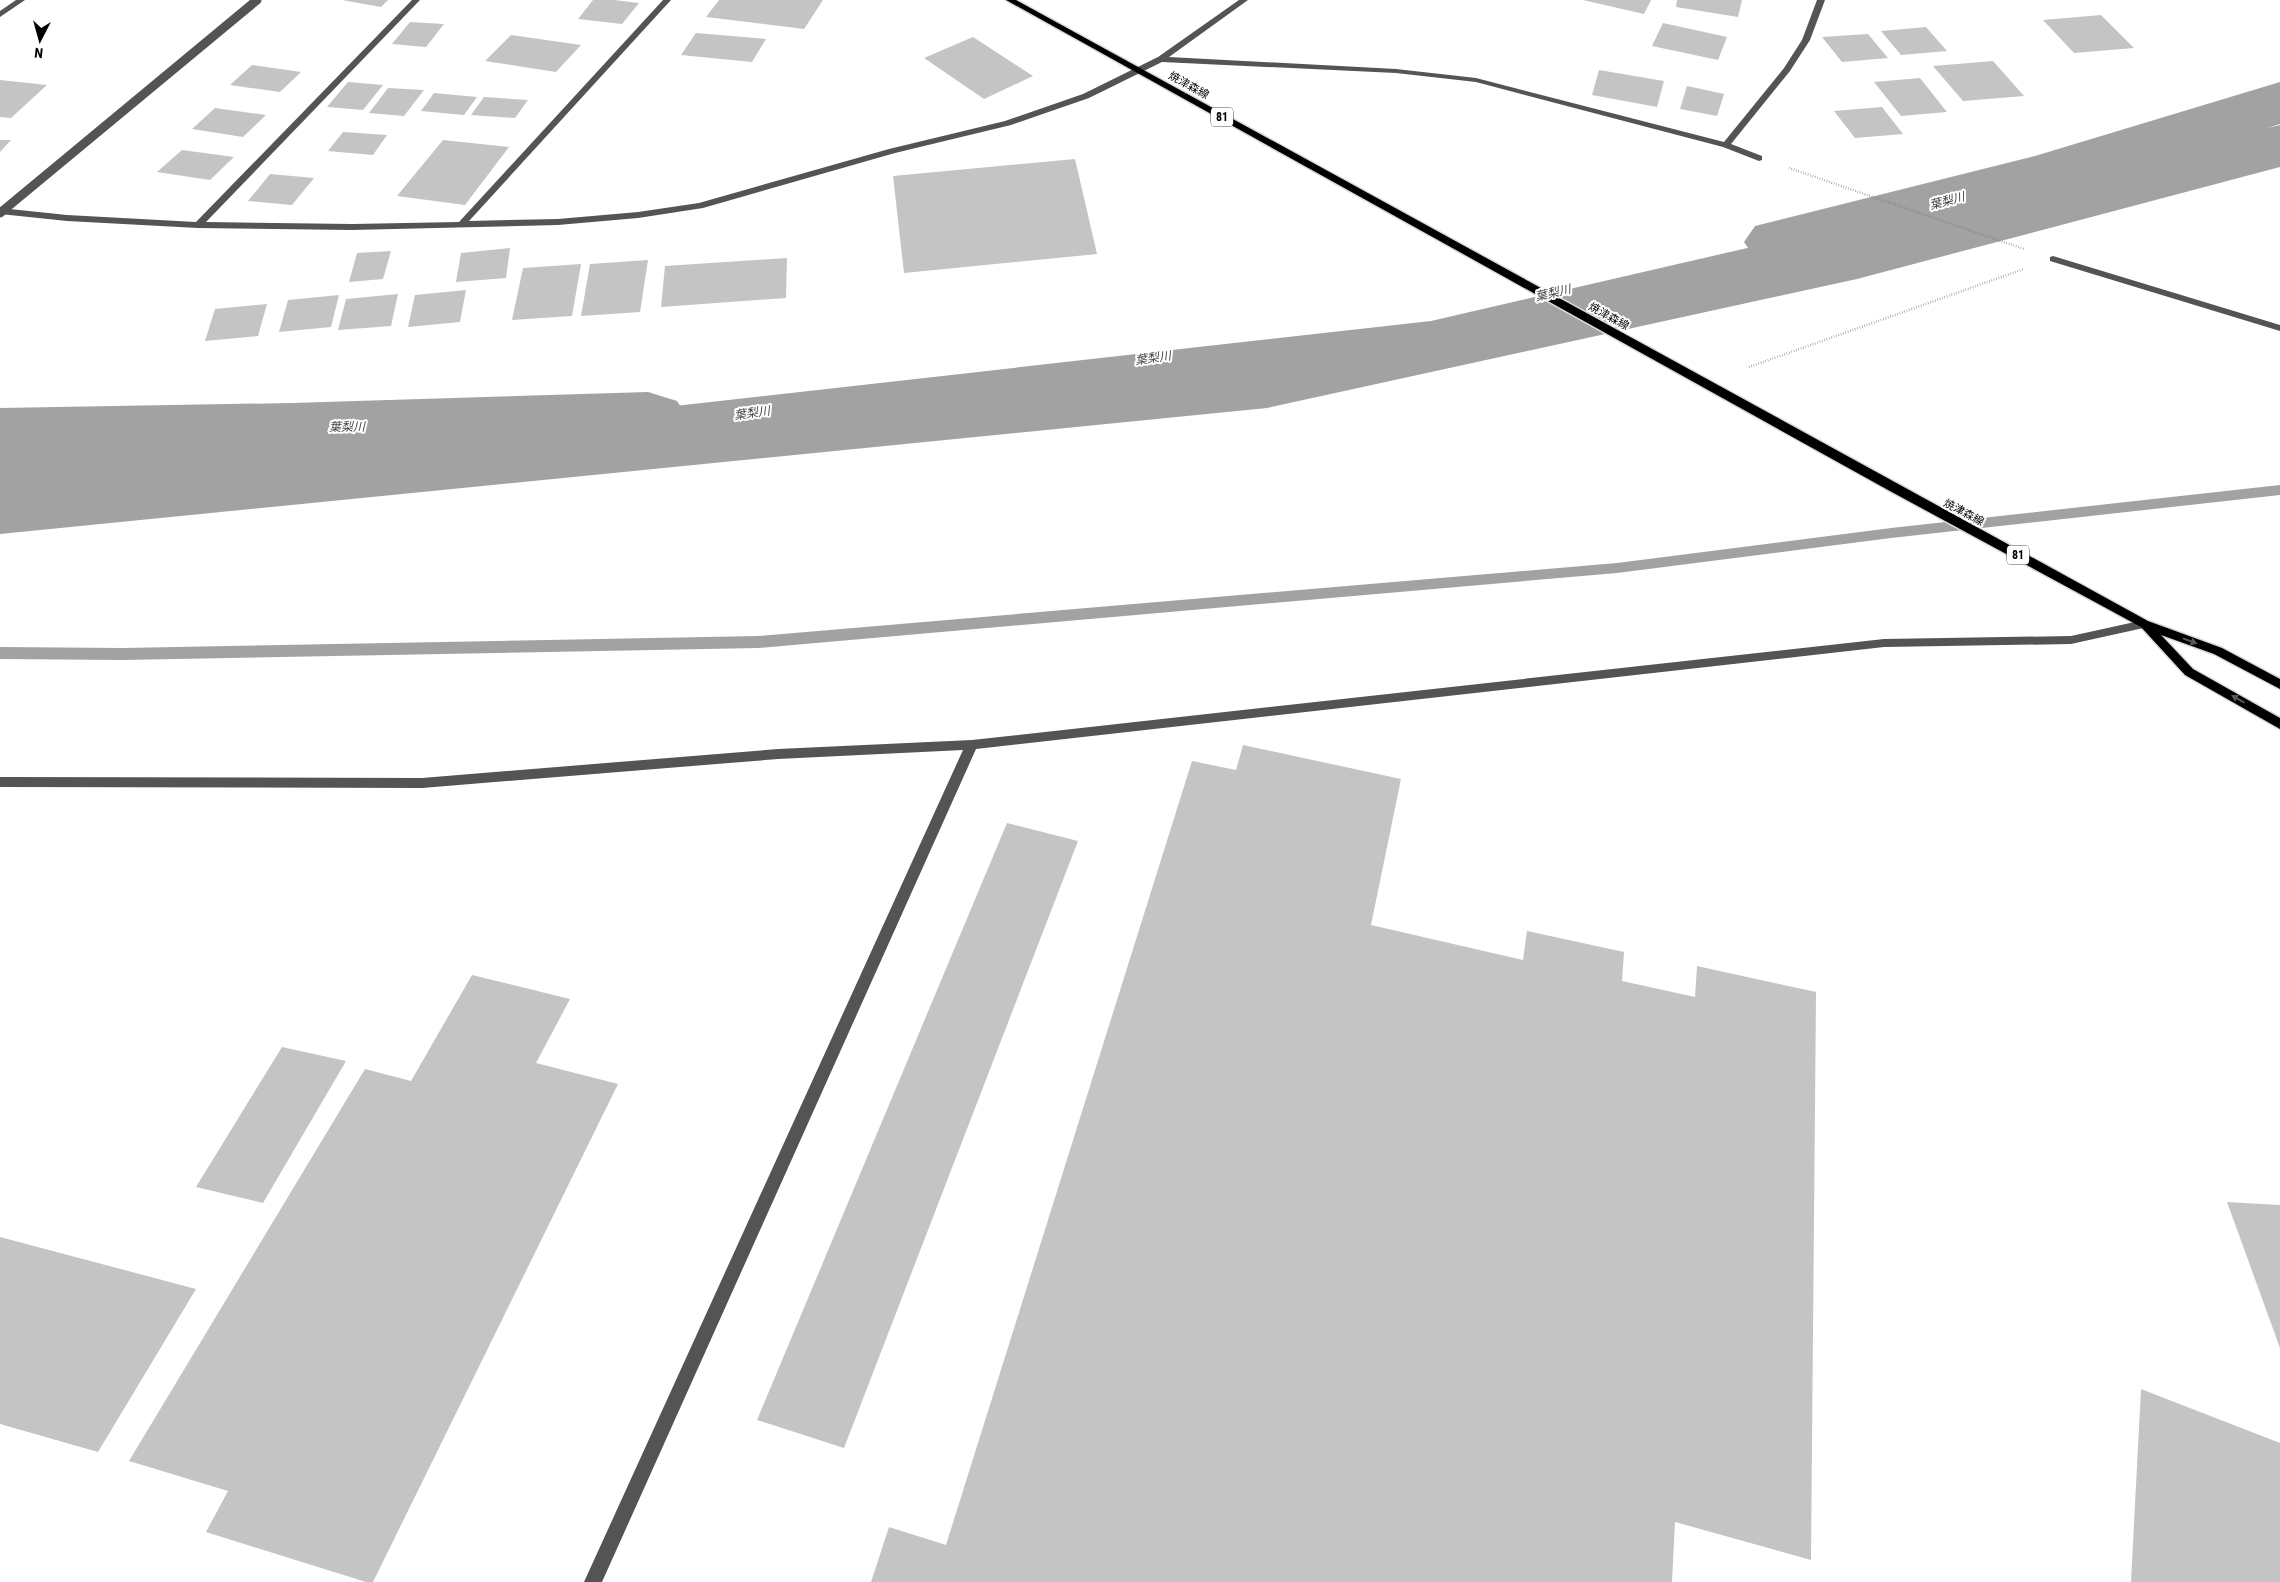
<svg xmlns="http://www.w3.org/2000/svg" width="2280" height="1582" viewBox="0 0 2280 1582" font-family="'Roboto Condensed','Noto Sans JP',sans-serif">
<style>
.water{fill:#a2a2a2}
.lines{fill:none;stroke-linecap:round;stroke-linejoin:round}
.stream{fill:#a2a2a2;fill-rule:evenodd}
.river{fill:#a2a2a2;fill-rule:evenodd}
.building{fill:#c4c4c4}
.major-casing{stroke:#dbdbdb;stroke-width:3}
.path{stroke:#767676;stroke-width:2.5;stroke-dasharray:0.5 2;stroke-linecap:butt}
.minor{fill:#545454;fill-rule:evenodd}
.major{fill:#000;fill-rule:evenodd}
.minor-bridge{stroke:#545454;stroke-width:9}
.oneway{fill:#595959}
.labels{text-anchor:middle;stroke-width:4;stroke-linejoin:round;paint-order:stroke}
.far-street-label{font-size:11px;fill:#000;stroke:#fff}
.shield{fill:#fff;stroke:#4c4c4c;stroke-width:1}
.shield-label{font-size:12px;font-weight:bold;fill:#000}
.far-water-label{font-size:12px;font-style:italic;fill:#434343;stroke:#fff}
</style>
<rect width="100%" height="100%" fill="#fff"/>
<path class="water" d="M 2280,125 L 2280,167 L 1857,279 L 1267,408 L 0,534 L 0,447 L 220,457 L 1431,321 Z"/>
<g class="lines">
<path class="stream" d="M 2280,485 L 2280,495 L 1891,538 L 1617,573 L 758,648 L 123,660 L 0,659 L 0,647 L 123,648 L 758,636 L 1617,563 L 1891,528 Z"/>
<path class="river" d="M 2280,82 L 2280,124 L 2085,186 L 1781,264 L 1755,258 L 1744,242 L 1755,226 L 2035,156 Z
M 648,392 L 677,401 L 689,420 L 677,439 L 648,448 L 292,459 L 0,464 L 0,408 L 292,403 Z"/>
</g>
<path class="building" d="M 342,0 L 388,0 L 381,7 Z
M 593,0 L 614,0 L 639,3 L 622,24 L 578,19 Z
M 719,0 L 823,0 L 804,29 L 706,17 Z
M 1583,0 L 1651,0 L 1644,14 Z
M 1677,0 L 1742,0 L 1738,17 L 1676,7 Z
M 2101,15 L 2134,48 L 2074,53 L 2043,20 Z
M 410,22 L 444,24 L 426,47 L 392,44 Z
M 1663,23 L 1727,37 L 1718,60 L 1652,46 Z
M 1926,27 L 1947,51 L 1901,55 L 1881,31 Z
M 696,33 L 766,39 L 752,62 L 681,55 Z
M 1868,34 L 1888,58 L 1842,62 L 1822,37 Z
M 511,35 L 581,45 L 556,72 L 485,61 Z
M 973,37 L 1033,76 L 984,99 L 924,58 Z
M 1993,61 L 2024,96 L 1963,101 L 1933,66 Z
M 252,65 L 301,72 L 280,92 L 230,85 Z
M 1599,70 L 1664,81 L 1657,107 L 1592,95 Z
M 1920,78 L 1947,112 L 1901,116 L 1874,82 Z
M 0,80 L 47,85 L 11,118 L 0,117 Z
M 348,82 L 383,85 L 363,110 L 327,107 Z
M 1687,86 L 1724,94 L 1717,116 L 1680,109 Z
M 388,88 L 424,90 L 404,116 L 369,113 Z
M 434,93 L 477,97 L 464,115 L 421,111 Z
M 484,97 L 528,100 L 515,118 L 471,115 Z
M 1882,107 L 1903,134 L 1855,138 L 1834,111 Z
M 215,108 L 266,115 L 243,137 L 192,129 Z
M 343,132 L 387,135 L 373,155 L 328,151 Z
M 0,140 L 11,140 L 0,152 Z
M 443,140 L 509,147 L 465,205 L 397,196 Z
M 182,150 L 234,157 L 210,180 L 157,172 Z
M 1075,159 L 1097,254 L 904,273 L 893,176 Z
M 270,174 L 314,178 L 292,205 L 248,201 Z
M 510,248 L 506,278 L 456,282 L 461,253 Z
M 391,251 L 383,279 L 349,282 L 357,253 Z
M 787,258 L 786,298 L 661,307 L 665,266 Z
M 648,260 L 640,312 L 581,316 L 590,264 Z
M 581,264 L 572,316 L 512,320 L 523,268 Z
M 466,290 L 460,322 L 408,327 L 415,295 Z
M 398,294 L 391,326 L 338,330 L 346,299 Z
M 339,295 L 331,327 L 279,332 L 288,300 Z
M 267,304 L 258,336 L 205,341 L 215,309 Z
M 1243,745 L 1401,779 L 1371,925 L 1523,960 L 1527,931 L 1624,952 L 1622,981 L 1695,997 L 1697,966 L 1816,992 L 1811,1560 L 1675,1522 L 1672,1582 L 871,1582 L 889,1527 L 946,1545 L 1192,761 L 1236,770 Z
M 1007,823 L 1078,841 L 844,1448 L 757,1420 Z
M 472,975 L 570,999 L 536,1063 L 618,1084 L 373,1582 L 366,1582 L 206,1532 L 228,1491 L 129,1461 L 365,1069 L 411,1081 Z
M 282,1047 L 346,1061 L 263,1203 L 196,1187 Z
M 2227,1202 L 2280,1205 L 2280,1348 Z
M 0,1237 L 196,1289 L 98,1452 L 0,1424 Z
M 2141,1389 L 2280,1443 L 2280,1582 L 2131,1582 Z"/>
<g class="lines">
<defs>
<path id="major" d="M 1006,0 L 1016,0 L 2148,621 L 2222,648 L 2280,679 L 2280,689 L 2214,654 L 2161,635 L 2193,669 L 2280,718 L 2280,729 L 2185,675 L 2141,627 L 1888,490 Z"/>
</defs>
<use href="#major" class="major-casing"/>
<path class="path" d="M 1789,168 L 2024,249
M 1749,367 L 2024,269"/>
<path class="minor" d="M 16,0 L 25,0 L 0,17 L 0,11 Z
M 412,0 L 420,0 L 206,222 L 352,224 L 459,222 L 663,0 L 671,0 L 469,221 L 558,219 L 638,212 L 699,203 L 889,149 L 1005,121 L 1083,94 L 1158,57 L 1239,0 L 1248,0 L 1169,57 L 1396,69 L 1476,78 L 1724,142 L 1784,68 L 1802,40 L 1817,0 L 1825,0 L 1810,40 L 1790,71 L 1731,144 L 1762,156 L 1762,160 L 1759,161 L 1723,147 L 1476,82 L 1396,73 L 1162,62 L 1089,98 L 1011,125 L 895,153 L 703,208 L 638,218 L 558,225 L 352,230 L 198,228 L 67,221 L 0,214 L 0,208 L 67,215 L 196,222 Z
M 2053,256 L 2280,325 L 2280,331 L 2050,261 L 2050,257 Z
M 2144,620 L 2150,624 L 2148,627 L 2071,644 L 1884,647 L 976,749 L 602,1582 L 584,1582 L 963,750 L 778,759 L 422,788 L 0,787 L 0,777 L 422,778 L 778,749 L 972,740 L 1884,639 L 2071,636 Z"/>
<use href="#major" class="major"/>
<path class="minor-bridge" d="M 0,213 L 257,0"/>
</g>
<defs><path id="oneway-solid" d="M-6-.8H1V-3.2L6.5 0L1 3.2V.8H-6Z" transform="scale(1.25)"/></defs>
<g class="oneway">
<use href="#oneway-solid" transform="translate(2190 641) rotate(20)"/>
<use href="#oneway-solid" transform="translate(2238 699) rotate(-150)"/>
</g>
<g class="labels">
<g class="far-street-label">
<text transform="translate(1189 85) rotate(29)" y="4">焼津森線</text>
<text transform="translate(1609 316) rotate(29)" y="4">焼津森線</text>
<text transform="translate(1964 512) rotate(28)" y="4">焼津森線</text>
</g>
<g class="shield">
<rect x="1211" y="107.5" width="22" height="19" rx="4"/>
<rect x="2007" y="545.5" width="22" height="19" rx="4"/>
</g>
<g class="shield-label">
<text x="1222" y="121">81</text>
<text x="2018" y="559">81</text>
</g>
<g class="far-water-label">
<text transform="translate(1947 201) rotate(-15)" y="4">葉梨川</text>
<text transform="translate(1553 293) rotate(-13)" y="4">葉梨川</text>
<text transform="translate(1153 358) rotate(-8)" y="4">葉梨川</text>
<text transform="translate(752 413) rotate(-8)" y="4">葉梨川</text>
<text transform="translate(347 427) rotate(-1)" y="4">葉梨川</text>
</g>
</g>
<g transform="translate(40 40) rotate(186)" stroke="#ffffff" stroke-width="4" paint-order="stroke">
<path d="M0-4L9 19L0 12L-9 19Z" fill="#000000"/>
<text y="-8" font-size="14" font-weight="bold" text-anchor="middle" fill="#000000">N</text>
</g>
</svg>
